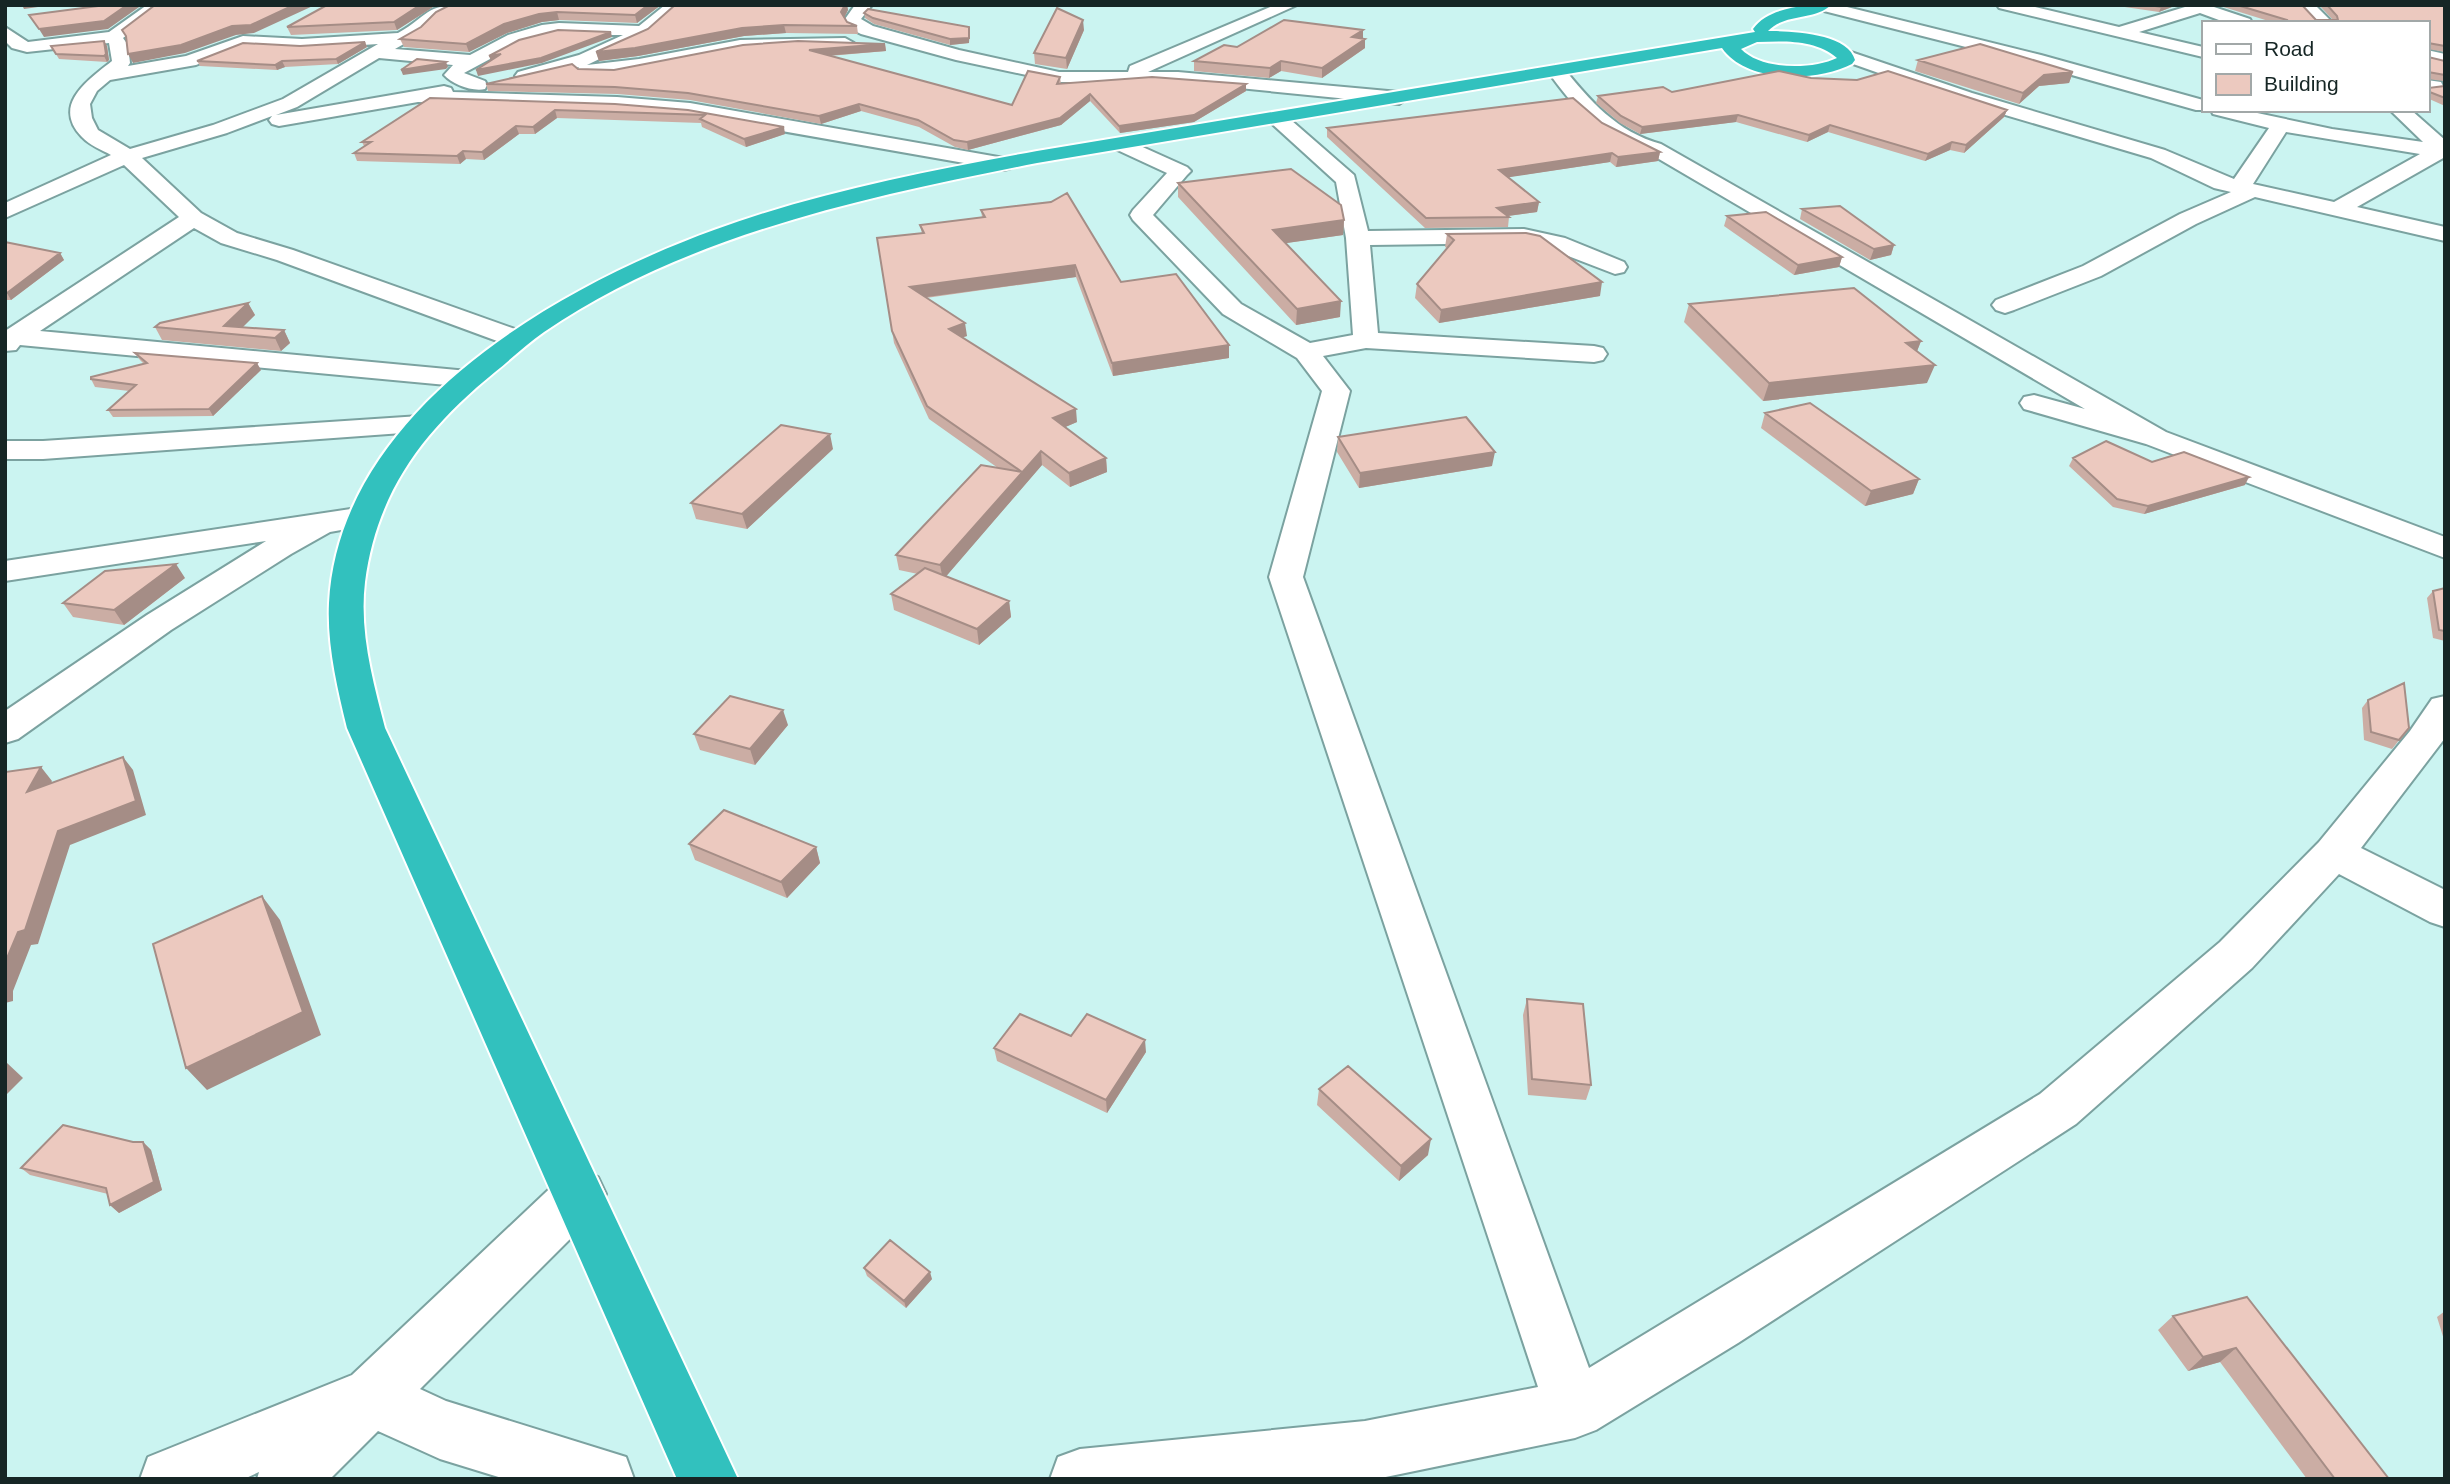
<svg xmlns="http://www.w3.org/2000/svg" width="2450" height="1484" viewBox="0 0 2450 1484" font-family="Helvetica,sans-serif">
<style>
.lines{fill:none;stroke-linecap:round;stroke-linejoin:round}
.minor-casing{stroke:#7ba2a0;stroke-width:4}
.highway-casing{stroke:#fff;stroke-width:4}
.minor{fill:#fff;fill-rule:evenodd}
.highway{fill:#32c1be;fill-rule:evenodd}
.wall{fill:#cbada4;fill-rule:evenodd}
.shaded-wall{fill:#a58d86}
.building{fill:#ecc9bf;stroke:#a58d86;stroke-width:2}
</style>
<rect width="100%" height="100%" fill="#cbf4f1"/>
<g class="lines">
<defs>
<path id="minor" d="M 147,5 L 166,5 L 123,38 L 128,45 L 130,63 L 128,66 L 186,56 L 243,36 L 302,39 L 398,33 C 430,15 423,5 465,5 L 437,18 L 423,33 L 395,49 L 470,55 L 508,35 L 542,25 L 559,23 L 639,26 L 665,5 L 683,5 L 649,35 L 587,65 L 639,59 L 740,40 L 845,38 L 854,43 L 845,48 L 755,48 L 622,72 L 580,74 L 577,70 L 579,67 L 524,81 L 518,80 L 515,76 L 518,72 L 579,55 L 623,35 L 544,35 L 520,43 L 464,73 L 485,81 L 487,85 L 485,89 C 472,92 452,84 444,75 L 453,65 L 379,58 L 297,107 L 276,115 L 444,86 L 451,88 L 453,92 L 617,97 L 690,103 L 1004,158 L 1011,160 L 1014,164 L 1011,168 L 1004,170 L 690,115 L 617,109 L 418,102 L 279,126 L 272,124 L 269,120 L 272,116 L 227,133 L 142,158 L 201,213 L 237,233 L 293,250 L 526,333 L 530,339 L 526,345 L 517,347 L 508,345 L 277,260 L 221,243 L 194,228 L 40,331 L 468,371 L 478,373 L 482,379 L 478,385 L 468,387 L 20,345 L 16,350 L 5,351 L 5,331 L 179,217 L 124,165 L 5,218 L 5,203 L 111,155 C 102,150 89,145 82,137 C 51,105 88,80 112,61 L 109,43 L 27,52 L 12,48 L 5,41 L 5,27 L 28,42 L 109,32 ZM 378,44 L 283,99 L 213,125 L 130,149 L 98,130 L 92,118 L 90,104 L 97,91 L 110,80 L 196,65 L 245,46 L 302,49 Z
M 855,5 L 872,5 L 861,19 L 873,26 L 959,50 L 1059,72 L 1128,72 L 1130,66 L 1275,5 L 1297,5 L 1148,72 L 1178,72 L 1399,92 L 1408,98 L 1399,104 L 1178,82 L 1059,82 L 956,60 L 861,34 L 851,29 L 845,19 Z
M 1839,5 L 2041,55 L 2203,100 L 2203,110 L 2209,110 L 2196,110 L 2029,63 L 1816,9 L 1814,6 Z
M 1997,5 L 2027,5 L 2119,27 L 2185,7 L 2184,5 L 2208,5 L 2250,19 L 2252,23 L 2227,23 L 2200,13 L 2139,32 L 2203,47 L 2203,57 L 1999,8 Z
M 2297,5 L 2315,5 L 2333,23 L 2315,23 Z
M 1845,50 L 1972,93 L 2165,150 L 2234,179 L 2269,128 L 2213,114 L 2211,110 L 2243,110 L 2332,129 L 2423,142 L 2390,110 L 2411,110 L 2445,140 L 2445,157 L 2357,207 L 2445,227 L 2445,241 L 2255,197 L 2196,224 L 2101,276 L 2014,310 L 2005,313 L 1996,310 L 1992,305 L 1996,300 L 2083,266 L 2180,214 L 2231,192 L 2214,188 L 2151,158 L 1958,101 L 1839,59 L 1836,55 ZM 2286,132 L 2420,154 L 2334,202 L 2253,184 Z
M 2427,50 L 2445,54 L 2445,65 L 2427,61 Z
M 1556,65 L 1562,66 C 1590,101 1617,132 1661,144 L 2166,432 L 2445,537 L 2445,558 L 2146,444 L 2024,409 L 2020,403 L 2024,397 L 2034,395 L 2085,409 L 1647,152 C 1602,140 1573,107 1547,70 Z
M 2427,80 L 2441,82 L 2443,86 L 2441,90 L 2427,92 Z
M 1277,112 L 1284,114 L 1354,175 L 1368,231 L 1524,229 L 1565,238 L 1624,262 L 1627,267 L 1624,272 L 1615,274 L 1550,249 L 1524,243 L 1370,245 L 1378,333 L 1594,346 L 1603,348 L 1607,354 L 1603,360 L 1594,362 L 1366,348 L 1323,356 L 1350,391 L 1303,577 L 1589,1368 L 2040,1094 L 2220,942 L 2319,842 L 2410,731 L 2432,699 L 2445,696 L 2445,738 L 2361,848 L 2445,890 L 2445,927 L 2430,922 L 2339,874 L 2252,968 L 2076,1124 L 1738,1343 L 1596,1430 L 1575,1438 L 1376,1479 L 1050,1479 L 1058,1457 L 1080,1449 L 1365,1421 L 1538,1387 L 1269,577 L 1322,391 L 1297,358 L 1223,314 L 1133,220 L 1130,215 L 1133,210 L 1167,173 L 1113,148 L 1110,144 L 1113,140 L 1127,140 L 1187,167 L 1191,171 L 1187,175 L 1153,215 L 1241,304 L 1310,343 L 1353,335 L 1346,238 L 1336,182 L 1270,122 L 1267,118 L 1270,114 Z
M 420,416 L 430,419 L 434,425 L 430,431 L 43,459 L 5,459 L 5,441 L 43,441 Z
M 364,507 L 375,510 L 380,517 L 375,524 L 330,532 L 291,554 L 171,630 L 18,739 L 5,743 L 5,711 L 147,615 L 266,541 L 5,581 L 5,561 Z
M 580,1170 L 598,1177 L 606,1194 L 598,1211 L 420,1389 L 446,1401 L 626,1457 L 634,1479 L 505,1479 L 440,1459 L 378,1431 L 330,1479 L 257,1479 L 259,1472 L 244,1479 L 140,1479 L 148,1457 L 352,1375 L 562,1177 Z"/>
<path id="highway" d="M 1806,5 L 1831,5 C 1814,21 1785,13 1768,31 C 1791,31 1848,33 1855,60 L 1852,64 C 1817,82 1747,84 1722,48 L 1037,163 C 870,196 687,234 544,332 C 527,344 511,359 495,372 C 425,429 377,490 365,582 C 359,632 373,681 385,728 L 738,1479 L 677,1479 L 347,728 C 337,687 327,645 329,603 C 339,412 555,288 714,230 C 818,192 928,171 1037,151 L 1755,32 L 1753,29 C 1765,12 1786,9 1806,5 ZM 1757,42 C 1784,41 1815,39 1837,58 C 1812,70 1761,70 1741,49 Z"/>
</defs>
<use href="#minor" class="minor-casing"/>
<use href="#highway" class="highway-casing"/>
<use href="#minor" class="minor"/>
<use href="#highway" class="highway"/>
</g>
<path class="wall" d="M 450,5 L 661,5 L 637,23 L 559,20 L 542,22 L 507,33 L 469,52 L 404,47 L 400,39 L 421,27 Z
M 675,5 L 847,5 L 848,10 L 844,17 L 847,22 L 857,26 L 858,34 L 786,33 L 744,36 L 638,56 L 599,61 L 596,52 L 648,29 Z
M 2111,5 L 2177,5 L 2159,12 Z
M 2217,5 L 2302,5 L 2316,20 L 2333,20 L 2319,5 L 2445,5 L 2445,52 L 2428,49 L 2428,57 L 2445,61 L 2445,106 L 2427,98 L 2427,23 L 2275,23 ZM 2428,79 L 2443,81 L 2443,86 L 2429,88 Z
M 433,7 L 397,30 L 291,35 L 287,27 Z
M 864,13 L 970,32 L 969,43 L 950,45 L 874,24 L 865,18 Z
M 1084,30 L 1067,69 L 1035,64 L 1034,53 Z
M 1363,39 L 1365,39 L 1365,48 L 1322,78 L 1281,71 L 1269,78 L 1194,71 L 1194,61 L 1237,47 Z
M 104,41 L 107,46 L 109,60 L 107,62 L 59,59 L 51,46 Z
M 365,42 L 367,47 L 338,64 L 285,67 L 277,70 L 200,66 L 197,61 L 300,46 Z
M 885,44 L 886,51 L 829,56 L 1012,105 L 1060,77 L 1061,84 L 1246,84 L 1246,91 L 1194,122 L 1120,133 L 1090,101 L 1061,125 L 968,150 L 955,147 L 919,127 L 861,111 L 821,124 L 690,100 L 617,94 L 488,91 L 486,84 Z
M 1918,60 L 2073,72 L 2069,83 L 2039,86 L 2019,104 L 1915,71 Z
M 1811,78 L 2007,110 L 2004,117 L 1964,153 L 1950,150 L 1925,161 L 1828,132 L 1807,142 L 1736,122 L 1640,134 L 1620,123 L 1596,103 L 1598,96 L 1672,92 Z
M 430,98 L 688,110 L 785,134 L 746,147 L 702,127 L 701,123 L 557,118 L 535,134 L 519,134 L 484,160 L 466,159 L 460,164 L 357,161 L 354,153 L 364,146 L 362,142 Z
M 1602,123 L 1660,152 L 1658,161 L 1616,167 L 1610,162 L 1508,177 L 1539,202 L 1537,212 L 1508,216 L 1509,217 L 1508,227 L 1425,228 L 1327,137 L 1327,128 Z
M 1178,183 L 1344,220 L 1343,235 L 1286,243 L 1340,317 L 1296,325 L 1178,197 Z
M 1802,209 L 1894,245 L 1891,255 L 1870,260 L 1800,219 Z
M 981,210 L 1121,282 L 1229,358 L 1113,376 L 1076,277 L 926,298 L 967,336 L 963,337 L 1077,422 L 1065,427 L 1106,458 L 1107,472 L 1070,487 L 1042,465 L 946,576 L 1009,601 L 1011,617 L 979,645 L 894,610 L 891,594 L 918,574 L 899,570 L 896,555 L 998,468 L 929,419 L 894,343 L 877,238 L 922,234 L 920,225 L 982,217 Z
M 1727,216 L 1842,257 L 1839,267 L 1794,275 L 1724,226 Z
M 1447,234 L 1600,296 L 1439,323 L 1415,298 L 1417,284 L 1447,248 L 1445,247 Z
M 5,242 L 60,253 L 64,260 L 11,300 L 5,300 Z
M 248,303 L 255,315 L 242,327 L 284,330 L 290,343 L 281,351 L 162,340 L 155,327 Z
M 1689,304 L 1921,341 L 1917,351 L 1927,383 L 1763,401 L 1684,322 Z
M 135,353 L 261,370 L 213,416 L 113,417 L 108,410 L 129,391 L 95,387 L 91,379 L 144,364 L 140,360 Z
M 1765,413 L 1919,479 L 1913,494 L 1865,506 L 1761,428 Z
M 1338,437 L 1492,466 L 1359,488 L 1337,452 Z
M 833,449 L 747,529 L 696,519 L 691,503 Z
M 2073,458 L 2152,462 L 2245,485 L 2144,514 L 2113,507 L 2069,466 Z
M 185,578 L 124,625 L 73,617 L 63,603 Z
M 2445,588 L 2445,641 L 2433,638 L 2427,598 L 2433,591 Z
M 2368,700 L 2409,728 L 2392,749 L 2364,740 L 2362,708 Z
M 788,725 L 755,765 L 700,750 L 694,734 Z
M 689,844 L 816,847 L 820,863 L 787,898 L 695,860 Z
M 1527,999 L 1591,1085 L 1586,1100 L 1528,1095 L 1523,1015 Z
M 1071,1036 L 1146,1052 L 1107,1113 L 997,1061 L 994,1048 Z
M 1319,1089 L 1428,1155 L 1399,1181 L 1317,1105 Z
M 133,1142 L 143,1142 L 151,1150 L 162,1190 L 119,1213 L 110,1205 L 108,1194 L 30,1175 L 21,1168 Z
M 864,1268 L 932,1279 L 906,1308 L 867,1276 Z
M 2247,1297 L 2389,1479 L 2307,1479 L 2220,1362 L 2188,1371 L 2158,1330 L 2173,1316 Z
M 2445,1311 L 2445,1343 L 2437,1317 Z"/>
<path class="shaded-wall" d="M 22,5 L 52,5 L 24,9 Z
M 127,5 L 142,5 L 108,29 L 44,37 L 39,29 Z
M 294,5 L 315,5 L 254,33 L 236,35 L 185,53 L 133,63 L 128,54 L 232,26 Z
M 420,5 L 443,5 L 433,7 L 397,30 L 394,22 Z
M 648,5 L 661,5 L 637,23 L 635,15 Z
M 845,5 L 847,5 L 848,10 L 843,20 L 841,12 Z
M 2166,5 L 2177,5 L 2159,12 L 2161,7 Z
M 557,12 L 559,20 L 542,22 L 507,33 L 469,52 L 466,44 L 504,24 L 539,14 Z
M 1083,20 L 1084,30 L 1067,69 L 1066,58 Z
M 784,25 L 786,33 L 744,36 L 638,56 L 599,61 L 596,52 L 742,28 Z
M 969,27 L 969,43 L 950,45 L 950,39 Z
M 1363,30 L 1363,39 L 1352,37 Z
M 611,32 L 612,37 L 542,63 L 478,76 L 476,70 Z
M 1365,39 L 1365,48 L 1322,78 L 1322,68 Z
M 104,41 L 107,46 L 109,60 L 107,62 L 104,56 Z
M 365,42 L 367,47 L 338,64 L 336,59 Z
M 885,44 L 886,51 L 811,57 L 809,50 Z
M 501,54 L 491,61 L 489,56 Z
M 282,61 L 285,67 L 277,70 L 275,65 Z
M 1281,61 L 1281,71 L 1269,78 L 1270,68 Z
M 446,62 L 448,67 L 446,69 L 403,75 L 401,70 Z
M 2073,72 L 2069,83 L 2039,86 L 2019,104 L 2023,93 L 2044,75 Z
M 1246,84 L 1246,91 L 1194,122 L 1120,133 L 1119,126 Z
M 1090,94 L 1090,101 L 1061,125 L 968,150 L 967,142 Z
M 859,104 L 861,111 L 821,124 L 819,116 Z
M 555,110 L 557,118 L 535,134 L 533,127 Z
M 2007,110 L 2004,117 L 1964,153 L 1966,145 Z
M 1738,115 L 1736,122 L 1640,134 L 1642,127 Z
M 1830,125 L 1828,132 L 1807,142 L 1809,135 Z
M 516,126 L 519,134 L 484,160 L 482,152 Z
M 784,127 L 785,134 L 746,147 L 744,139 Z
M 1952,142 L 1950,150 L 1925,161 L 1928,154 Z
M 463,151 L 466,159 L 460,164 L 457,156 Z
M 1660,152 L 1658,161 L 1616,167 L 1618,157 Z
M 1612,153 L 1610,162 L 1497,179 L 1499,170 Z
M 1539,202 L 1537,212 L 1500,217 L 1497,208 Z
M 1344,220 L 1343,235 L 1273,245 L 1273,230 Z
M 1894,245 L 1891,255 L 1870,260 L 1874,249 Z
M 60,253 L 64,260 L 11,300 L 7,293 Z
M 1842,257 L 1839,267 L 1794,275 L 1798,265 Z
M 1075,265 L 1076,277 L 912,299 L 910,287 Z
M 1602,282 L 1600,296 L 1439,323 L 1441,310 Z
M 1341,301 L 1340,317 L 1296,325 L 1297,309 Z
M 248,303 L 255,315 L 235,335 L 224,326 Z
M 965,323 L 967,336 L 951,341 L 949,329 Z
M 284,330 L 290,343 L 281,351 L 275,338 Z
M 1921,341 L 1914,359 L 1906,343 Z
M 1229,345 L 1229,358 L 1113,376 L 1112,363 Z
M 257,363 L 261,370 L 213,416 L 209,409 Z
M 1935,365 L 1927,383 L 1763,401 L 1769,383 Z
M 1076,409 L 1077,422 L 1054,432 L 1053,418 Z
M 830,434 L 833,449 L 747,529 L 742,514 Z
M 1041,451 L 1042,465 L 943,580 L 940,565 Z
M 1495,452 L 1492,466 L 1359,488 L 1360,473 Z
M 1106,458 L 1107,472 L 1070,487 L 1069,473 Z
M 2249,477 L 2245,485 L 2144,514 L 2148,506 Z
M 1919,479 L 1913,494 L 1865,506 L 1871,491 Z
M 176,564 L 185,578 L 124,625 L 114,610 Z
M 1009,601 L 1011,617 L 979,645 L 977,629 Z
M 783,710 L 788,725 L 755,765 L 750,749 Z
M 123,757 L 133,770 L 146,815 L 70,845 L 38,944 L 31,945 L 13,991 L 13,1001 L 5,1003 L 5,963 L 58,831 Z
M 41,767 L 52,781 L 39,806 L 27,792 Z
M 816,847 L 820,863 L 787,898 L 781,882 Z
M 262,896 L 280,920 L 321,1035 L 207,1090 L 186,1068 Z
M 1145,1040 L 1146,1052 L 1107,1113 L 1106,1100 Z
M 6,1062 L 23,1078 L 5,1096 L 5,1063 Z
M 1431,1139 L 1428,1155 L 1399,1181 L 1401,1166 Z
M 143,1142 L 151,1150 L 162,1190 L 119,1213 L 110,1205 Z
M 930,1272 L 932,1279 L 906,1308 L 904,1301 Z
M 2236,1348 L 2220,1362 L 2188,1371 L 2203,1357 Z"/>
<path class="building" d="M 106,5 L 127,5 L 104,21 L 39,29 L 29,15 Z
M 155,5 L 294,5 L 251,25 L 232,26 L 181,45 L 128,54 L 126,36 L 122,30 Z
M 327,5 L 420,5 L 394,22 L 287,27 Z
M 450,5 L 648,5 L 635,15 L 557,12 L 539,14 L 504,24 L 466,44 L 400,39 L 421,27 L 436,12 Z
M 675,5 L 845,5 L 841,12 L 847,22 L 857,26 L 784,25 L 742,28 L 635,48 L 596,52 L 648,29 Z
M 2149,5 L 2166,5 L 2161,7 Z
M 2237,5 L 2302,5 L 2316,20 L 2338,20 L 2337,16 L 2327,5 L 2445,5 L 2445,46 L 2428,43 L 2428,57 L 2445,61 L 2445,75 L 2428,72 L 2429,88 L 2445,86 L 2445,98 L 2427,91 L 2427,23 L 2286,23 L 2287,20 Z
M 1057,8 L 1083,20 L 1066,58 L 1034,53 Z
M 868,9 L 969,27 L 969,38 L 950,39 L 873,18 L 864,13 Z
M 1284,20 L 1363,30 L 1352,37 L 1365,39 L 1322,68 L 1281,61 L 1270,68 L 1194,61 L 1224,45 L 1237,47 Z
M 558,30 L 611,32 L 541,58 L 476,70 L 501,54 L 489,56 L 519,40 Z
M 104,41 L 106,54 L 104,56 L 56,54 L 51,46 Z
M 798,41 L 885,44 L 809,50 L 1012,105 L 1028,71 L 1060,77 L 1057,84 L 1152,77 L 1246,84 L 1194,115 L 1119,126 L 1090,94 L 1060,118 L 967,142 L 954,140 L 918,120 L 859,104 L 819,116 L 688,93 L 615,87 L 486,84 L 572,64 L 578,69 L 614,70 L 743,45 Z
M 365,42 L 336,59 L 282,61 L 275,65 L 197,61 L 243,43 L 300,46 Z
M 1980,44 L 2073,72 L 2044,75 L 2023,93 L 1918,60 Z
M 417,59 L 446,62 L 444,63 L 401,70 Z
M 1779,71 L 1811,78 L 1857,80 L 1888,71 L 2007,110 L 1966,145 L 1952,142 L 1928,154 L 1830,125 L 1809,135 L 1738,115 L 1642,127 L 1621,116 L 1598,96 L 1663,87 L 1672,92 Z
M 430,98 L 615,104 L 688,110 L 784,127 L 744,139 L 700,119 L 705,115 L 555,110 L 533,127 L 516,126 L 482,152 L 463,151 L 457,156 L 354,153 L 371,142 L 362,142 Z
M 1573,98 L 1602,123 L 1660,152 L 1618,157 L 1612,153 L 1499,170 L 1539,202 L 1497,208 L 1509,217 L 1426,218 L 1327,128 Z
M 1291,169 L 1341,205 L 1344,220 L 1273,230 L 1341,301 L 1297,309 L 1178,183 Z
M 1067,193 L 1121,282 L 1176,274 L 1229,345 L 1112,363 L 1075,265 L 910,287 L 965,323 L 949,329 L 1076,409 L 1053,418 L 1106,458 L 1069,473 L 1041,451 L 940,565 L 896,555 L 981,465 L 1022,472 L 927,406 L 892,331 L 877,238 L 924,233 L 920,225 L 985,217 L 981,210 L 1051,202 Z
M 1840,206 L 1894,245 L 1874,249 L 1802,209 Z
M 1766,212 L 1842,257 L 1798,265 L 1727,216 Z
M 1526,233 L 1540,236 L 1602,282 L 1441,310 L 1417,284 L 1454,240 L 1447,234 Z
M 5,242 L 60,253 L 7,293 L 5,293 Z
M 1854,288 L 1921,341 L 1906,343 L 1935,365 L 1769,383 L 1689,304 Z
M 248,303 L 224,326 L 284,330 L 275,338 L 155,327 L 160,323 Z
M 135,353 L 257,363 L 209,409 L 108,410 L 136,385 L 91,379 L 91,377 L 147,363 Z
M 1810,403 L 1919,479 L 1871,491 L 1765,413 Z
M 1466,417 L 1495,452 L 1360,473 L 1338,437 Z
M 781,425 L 830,434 L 742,514 L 691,503 Z
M 2106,441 L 2152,462 L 2184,452 L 2249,477 L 2148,506 L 2117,499 L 2073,458 Z
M 176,564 L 114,610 L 63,603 L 105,571 Z
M 925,568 L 1009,601 L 977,629 L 891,594 Z
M 2445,588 L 2445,631 L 2439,630 L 2433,591 Z
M 2404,683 L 2409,728 L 2399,740 L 2371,732 L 2368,700 Z
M 730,696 L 783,710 L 750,749 L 694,734 Z
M 123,757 L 136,801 L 58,831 L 25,930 L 18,932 L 5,963 L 5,772 L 41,767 L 27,792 Z
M 724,810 L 816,847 L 781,882 L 689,844 Z
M 262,896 L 303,1012 L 186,1068 L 153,944 Z
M 1527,999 L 1583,1004 L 1591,1085 L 1532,1079 Z
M 1020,1014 L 1071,1036 L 1087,1014 L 1145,1040 L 1106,1100 L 994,1048 Z
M 1348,1066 L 1431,1139 L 1401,1166 L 1319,1089 Z
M 63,1125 L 133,1142 L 143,1142 L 154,1182 L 110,1205 L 106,1188 L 21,1168 Z
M 890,1240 L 930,1272 L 904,1301 L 864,1268 Z
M 2247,1297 L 2389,1479 L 2335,1479 L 2236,1348 L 2203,1357 L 2173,1316 Z"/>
<rect width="2450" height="1484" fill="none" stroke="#162625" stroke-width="14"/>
<rect x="2202" y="21" width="228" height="91" fill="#ffffff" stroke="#a2a8a8" stroke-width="2"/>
<rect x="2216" y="44" width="35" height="10" fill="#ffffff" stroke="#a2a8a8" stroke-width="2"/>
<text x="2264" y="56" font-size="21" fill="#162625">Road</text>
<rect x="2216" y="74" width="35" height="21" fill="#ecc9bf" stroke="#a2a8a8" stroke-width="2"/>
<text x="2264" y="91" font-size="21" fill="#162625">Building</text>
</svg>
